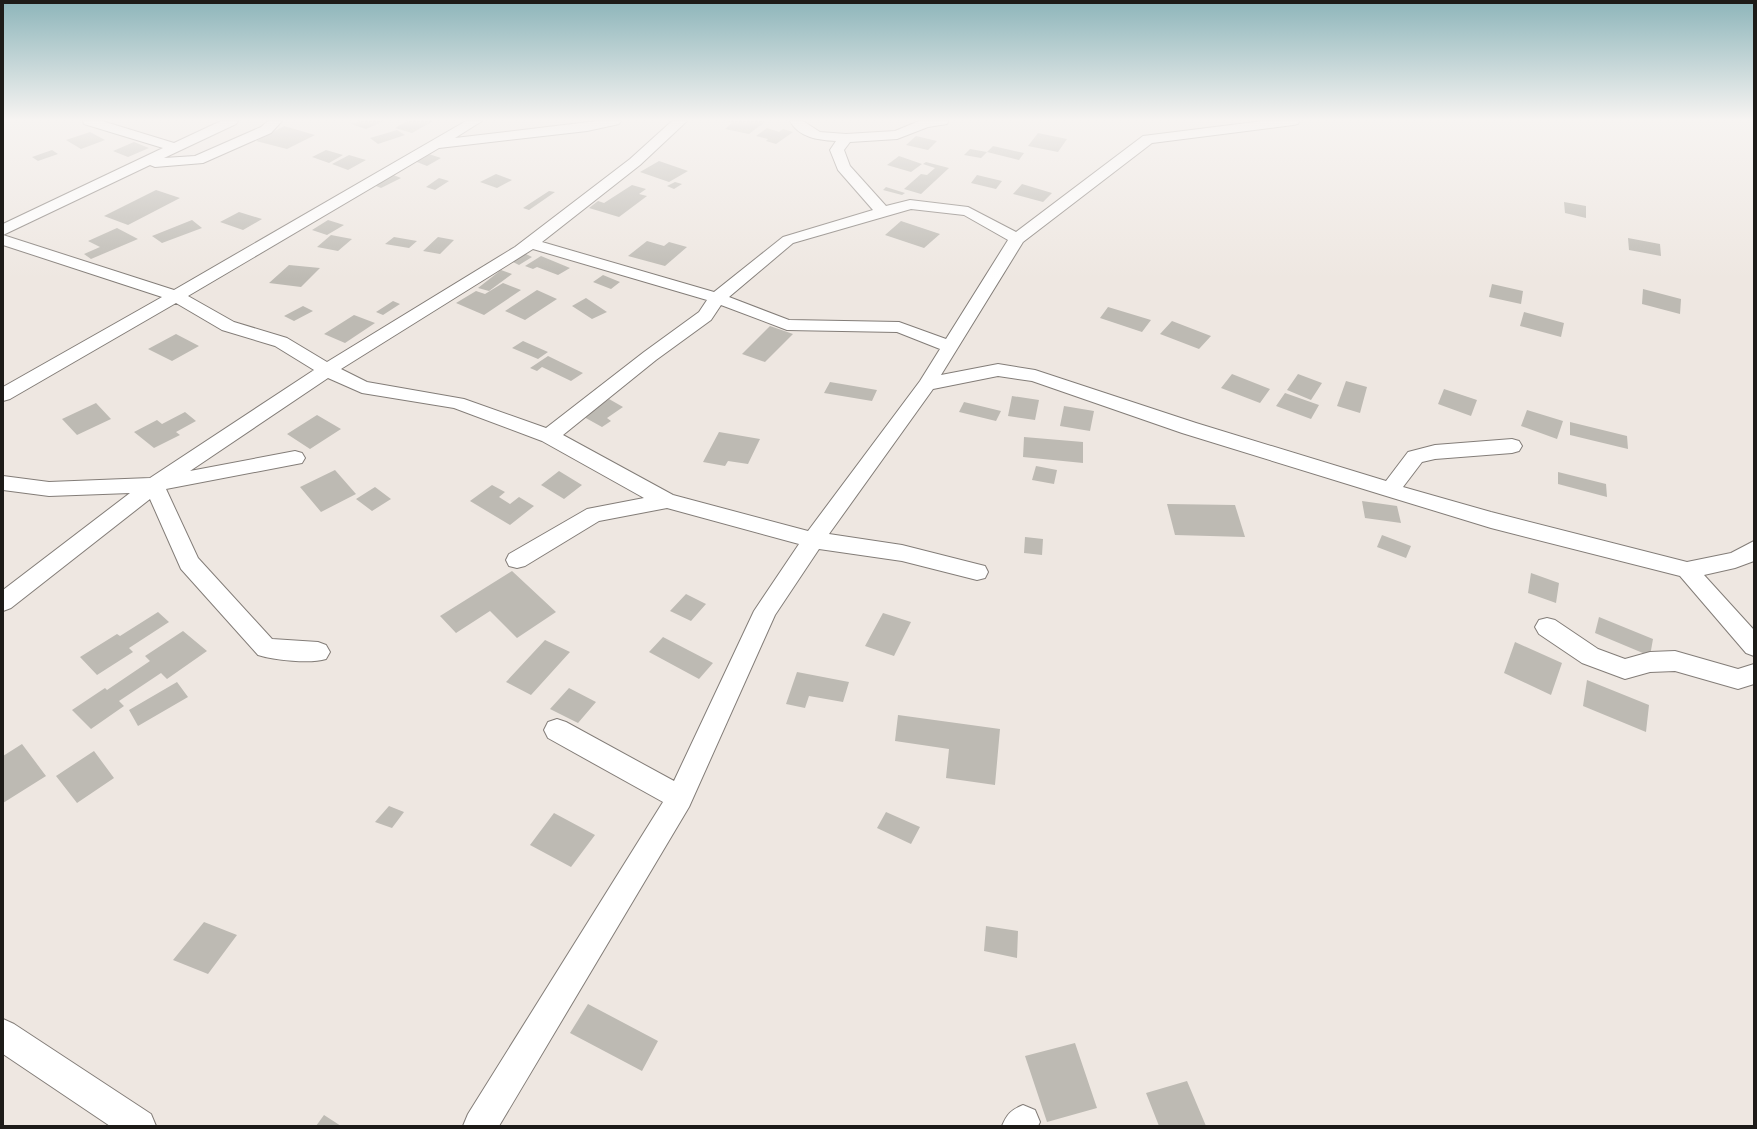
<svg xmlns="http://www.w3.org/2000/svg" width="1757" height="1129" viewBox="0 0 1757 1129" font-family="'Alegreya Sans',sans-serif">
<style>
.building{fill:#bdbab3}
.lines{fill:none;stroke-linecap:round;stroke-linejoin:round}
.minor-casing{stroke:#837d78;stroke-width:2}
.minor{fill:#fff;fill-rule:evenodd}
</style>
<rect width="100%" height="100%" fill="#eee7e1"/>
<path class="building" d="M 359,121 L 384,121 L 366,129 L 351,124 Z
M 407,121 L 433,121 L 412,133 L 395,128 Z
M 725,121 L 766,121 L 749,134 L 725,129 L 732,123 Z
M 284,126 L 315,135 L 287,149 L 256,141 Z
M 767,128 L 779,132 L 783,129 L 793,132 L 776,144 L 766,141 L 768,139 L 756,136 Z
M 397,130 L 405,135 L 378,144 L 370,138 Z
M 90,132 L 105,140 L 81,149 L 66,140 Z
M 1038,133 L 1067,139 L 1058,152 L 1028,146 Z
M 916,136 L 937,141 L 928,150 L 906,145 Z
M 134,142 L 149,148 L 128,157 L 113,151 Z
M 993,146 L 1024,153 L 1019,160 L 987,152 L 981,158 L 964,155 L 970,149 L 987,152 Z
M 52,150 L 58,154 L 38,161 L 32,157 Z
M 326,150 L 343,155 L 329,163 L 312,157 Z
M 426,153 L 441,158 L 427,166 L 412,160 Z
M 349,155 L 366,160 L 348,170 L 332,164 Z
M 899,156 L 922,164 L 911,172 L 887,165 Z
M 659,161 L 688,171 L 669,182 L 640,172 Z
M 926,162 L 949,168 L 921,194 L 904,189 L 921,174 L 927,175 L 935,168 L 923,164 Z
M 391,174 L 401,178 L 381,188 L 371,184 Z
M 496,174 L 512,180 L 497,188 L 480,182 Z
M 977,175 L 1002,181 L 996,189 L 971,183 Z
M 439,178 L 449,181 L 435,190 L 426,187 Z
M 675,182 L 682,184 L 674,189 L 667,186 Z
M 1022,184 L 1052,193 L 1043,202 L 1013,194 Z
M 632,185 L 646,189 L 639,194 L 647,196 L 619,217 L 589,208 L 598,201 L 604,203 Z
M 886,187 L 905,193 L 902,195 L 883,190 Z
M 156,190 L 180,198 L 128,225 L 104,216 Z
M 549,191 L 555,192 L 529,210 L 523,208 Z
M 1564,202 L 1586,206 L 1586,218 L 1565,213 Z
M 239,212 L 262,219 L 243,230 L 220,222 Z
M 192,220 L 202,228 L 162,243 L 152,236 Z
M 328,220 L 344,225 L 327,235 L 312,230 Z
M 901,221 L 940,234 L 924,248 L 885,235 Z
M 117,228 L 138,239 L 91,259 L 84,254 L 100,247 L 88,241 Z
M 331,235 L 352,239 L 338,251 L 317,247 Z
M 394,237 L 417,241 L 409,248 L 385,244 Z
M 438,237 L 454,240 L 440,254 L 423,251 Z
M 1628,238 L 1660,244 L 1661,256 L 1629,250 Z
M 647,241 L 664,246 L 669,242 L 687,247 L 665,266 L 628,256 Z
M 524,253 L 532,257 L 519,265 L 511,261 Z
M 541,256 L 570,268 L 558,275 L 537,267 L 533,269 L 525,266 Z
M 289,265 L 320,268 L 301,287 L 269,283 Z
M 501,270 L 512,274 L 489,291 L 478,288 Z
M 603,275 L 620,282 L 611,289 L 593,282 Z
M 503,283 L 521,290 L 484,315 L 456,303 L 476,291 L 485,294 Z
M 1492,284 L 1523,291 L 1521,304 L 1489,297 Z
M 1643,289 L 1681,299 L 1680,314 L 1642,304 Z
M 537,290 L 557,299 L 525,320 L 505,311 Z
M 586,298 L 607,312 L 592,319 L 572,306 Z
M 393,301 L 400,304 L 383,315 L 376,312 Z
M 303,306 L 313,311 L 294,321 L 284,316 Z
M 1108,307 L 1151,320 L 1142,332 L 1100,318 Z
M 1524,312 L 1564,323 L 1561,337 L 1520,326 Z
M 354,315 L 375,323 L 345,343 L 324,334 Z
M 1172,321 L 1211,336 L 1199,349 L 1160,334 Z
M 770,326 L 793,334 L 765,362 L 742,354 Z
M 176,334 L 199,346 L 172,361 L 148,349 Z
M 523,341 L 548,352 L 538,359 L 512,348 Z
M 548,356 L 583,373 L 571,381 L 542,367 L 537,371 L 530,368 Z
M 1232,374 L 1270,389 L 1260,403 L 1221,388 Z
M 1298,374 L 1322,383 L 1311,400 L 1287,390 Z
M 1346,381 L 1367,387 L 1360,413 L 1337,406 Z
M 830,382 L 877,390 L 872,401 L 824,393 Z
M 1444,389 L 1477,400 L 1471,416 L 1438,404 Z
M 1285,393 L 1319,405 L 1311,419 L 1276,406 Z
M 1012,396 L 1039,400 L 1035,420 L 1008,416 Z
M 609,399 L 623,407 L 607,418 L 611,421 L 602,427 L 584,417 Z
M 964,402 L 1001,411 L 996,421 L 959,412 Z
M 96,403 L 111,419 L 77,435 L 62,419 Z
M 1064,406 L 1094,411 L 1090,431 L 1060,426 Z
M 1527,410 L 1563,421 L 1557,439 L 1521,426 Z
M 185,412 L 196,421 L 176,432 L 180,435 L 154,448 L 134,432 L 157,420 L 162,424 Z
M 317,415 L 341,429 L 310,449 L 287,434 Z
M 1570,422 L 1627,436 L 1628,449 L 1570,435 Z
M 719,432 L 760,439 L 748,464 L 728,461 L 725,466 L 703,462 Z
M 1024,437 L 1083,442 L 1083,463 L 1023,457 Z
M 1036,466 L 1057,470 L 1054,484 L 1032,480 Z
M 335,470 L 356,494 L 321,512 L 300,487 Z
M 559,471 L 582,485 L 564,499 L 541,485 Z
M 1558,472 L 1606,484 L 1607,497 L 1558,484 Z
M 492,485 L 505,492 L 499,497 L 510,504 L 519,497 L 534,506 L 510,525 L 470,501 Z
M 375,487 L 391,499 L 372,511 L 356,499 Z
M 1362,501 L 1397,506 L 1401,523 L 1365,518 Z
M 1167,504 L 1235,505 L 1245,537 L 1175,535 Z
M 1382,535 L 1411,546 L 1406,558 L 1377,547 Z
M 1025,537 L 1043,539 L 1042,555 L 1024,553 Z
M 512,571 L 556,612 L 517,638 L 490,611 L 456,633 L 440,616 Z
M 1531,573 L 1559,583 L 1556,603 L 1528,593 Z
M 686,594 L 706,604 L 691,621 L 670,611 Z
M 158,612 L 169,622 L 129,648 L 133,652 L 97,675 L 80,657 L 117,634 L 120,636 Z
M 883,613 L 911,622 L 894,656 L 865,646 Z
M 1599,617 L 1653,639 L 1650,656 L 1595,633 Z
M 183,631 L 207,651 L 167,679 L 161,673 L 119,701 L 124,706 L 91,729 L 72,710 L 105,688 L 107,690 L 150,661 L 145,656 Z
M 663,637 L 713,663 L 699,679 L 649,652 Z
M 545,640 L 570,652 L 531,695 L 506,682 Z
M 1515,642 L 1562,663 L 1551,695 L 1504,673 Z
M 797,672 L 849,682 L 843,702 L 809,696 L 805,708 L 786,704 Z
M 1587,680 L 1649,705 L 1646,732 L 1583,706 Z
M 177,682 L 188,697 L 138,726 L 129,710 Z
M 569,688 L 596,702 L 578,723 L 550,709 Z
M 898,715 L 1000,729 L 995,785 L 946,778 L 949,749 L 895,741 Z
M 22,744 L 46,776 L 3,803 L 3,756 Z
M 94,751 L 114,778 L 77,803 L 56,776 Z
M 389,806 L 404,812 L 392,828 L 375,822 Z
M 886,812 L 920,827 L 911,844 L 877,828 Z
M 554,813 L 595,835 L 571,867 L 530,845 Z
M 204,922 L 237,935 L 208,974 L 173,960 Z
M 986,926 L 1018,931 L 1017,958 L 984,951 Z
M 588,1004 L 658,1041 L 642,1071 L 570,1033 Z
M 1075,1043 L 1097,1108 L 1047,1122 L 1025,1056 Z
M 1187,1081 L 1206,1126 L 1159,1126 L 1146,1093 Z
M 324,1115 L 341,1126 L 316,1126 Z"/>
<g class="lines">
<defs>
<path id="minor" d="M 83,121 L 102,121 L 174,143 L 221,121 L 238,121 L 236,124 L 164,158 L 195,156 L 261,127 L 268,121 L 282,121 L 271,133 L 203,163 L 155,167 L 150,165 L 3,235 L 3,224 L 163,148 L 84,124 Z
M 466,121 L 482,121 L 455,138 L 597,121 L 621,121 L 619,124 L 587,131 L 439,148 L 188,296 L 234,322 L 287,338 L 327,362 L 515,247 L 630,159 L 672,121 L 687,121 L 640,165 L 542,242 L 714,292 L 783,237 L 873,210 L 838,170 L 830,150 L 836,141 C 819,140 799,138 790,121 L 803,121 L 820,132 L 846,134 L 895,131 L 919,121 L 948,121 L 947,124 L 928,127 L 897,139 L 850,142 L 844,150 L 850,166 L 886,206 L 910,200 L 968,207 L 1016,232 L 1143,136 L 1263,121 L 1299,121 L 1298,124 L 1293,125 L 1152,143 L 1023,242 L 941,375 L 998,364 L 1035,370 L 1196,423 L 1386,481 L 1408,452 L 1435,445 L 1512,439 L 1519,441 L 1522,446 L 1519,451 L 1512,453 L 1435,459 L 1422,462 L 1403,487 L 1491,512 L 1687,562 L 1731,553 L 1754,541 L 1754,561 L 1735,568 L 1704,575 L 1754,630 L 1754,656 L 1746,653 L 1680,576 L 1491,528 L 1383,495 L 1182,433 L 1032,381 L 998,376 L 933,389 L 829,534 L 902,545 L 977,564 L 985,566 L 988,572 L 985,578 L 977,580 L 902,561 L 819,549 L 775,615 L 689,807 L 499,1126 L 463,1126 L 468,1114 L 663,802 L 548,738 L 544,730 L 548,722 L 557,719 L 566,722 L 674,781 L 754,611 L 799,544 L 667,508 L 599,521 L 525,566 L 517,568 L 509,566 L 506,560 L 509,554 L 587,509 L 644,498 L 542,441 L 454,408 L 362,393 L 328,378 L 190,471 L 295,451 L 302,453 L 305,458 L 302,463 L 166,489 L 198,558 L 272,639 L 318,642 L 326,645 L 330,652 L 326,659 C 310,664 274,660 258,655 L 181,569 L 150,499 L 11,608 L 3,611 L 3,590 L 130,493 L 49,496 L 3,490 L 3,476 L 49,482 L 150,478 L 314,370 L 275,346 L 222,330 L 176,303 L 10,399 L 3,401 L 3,387 L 162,297 L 3,245 L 3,235 L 174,290 ZM 911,209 L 964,215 L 1008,240 L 946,339 L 899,322 L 789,320 L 729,297 L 793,243 ZM 533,249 L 707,300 L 699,312 L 644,352 L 546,428 L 464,399 L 367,382 L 341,369 ZM 721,305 L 787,330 L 897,332 L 940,349 L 920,381 L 808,531 L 673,495 L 563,435 L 656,360 L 711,320 Z
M 1547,618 L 1555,620 L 1598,649 L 1625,659 L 1650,652 L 1675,651 L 1738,669 L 1754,664 L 1754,684 L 1738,689 L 1675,671 L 1650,672 L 1625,679 L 1582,663 L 1539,634 L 1535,627 L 1539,620 Z
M 3,1019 L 14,1024 L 151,1114 L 156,1126 L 110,1126 L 3,1054 Z
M 1023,1105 L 1035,1110 L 1040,1122 L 1038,1126 L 1002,1126 C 1007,1114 1011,1110 1023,1105 Z"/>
</defs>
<use href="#minor" class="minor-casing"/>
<use href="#minor" class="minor"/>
</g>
<linearGradient id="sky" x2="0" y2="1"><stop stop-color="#8db5ba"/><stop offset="0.43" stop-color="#f7f4f2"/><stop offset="1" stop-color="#f7f4f2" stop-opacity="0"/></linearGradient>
<rect width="1757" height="279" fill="url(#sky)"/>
<rect width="1757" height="1129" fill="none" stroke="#1d1b18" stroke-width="8"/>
</svg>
